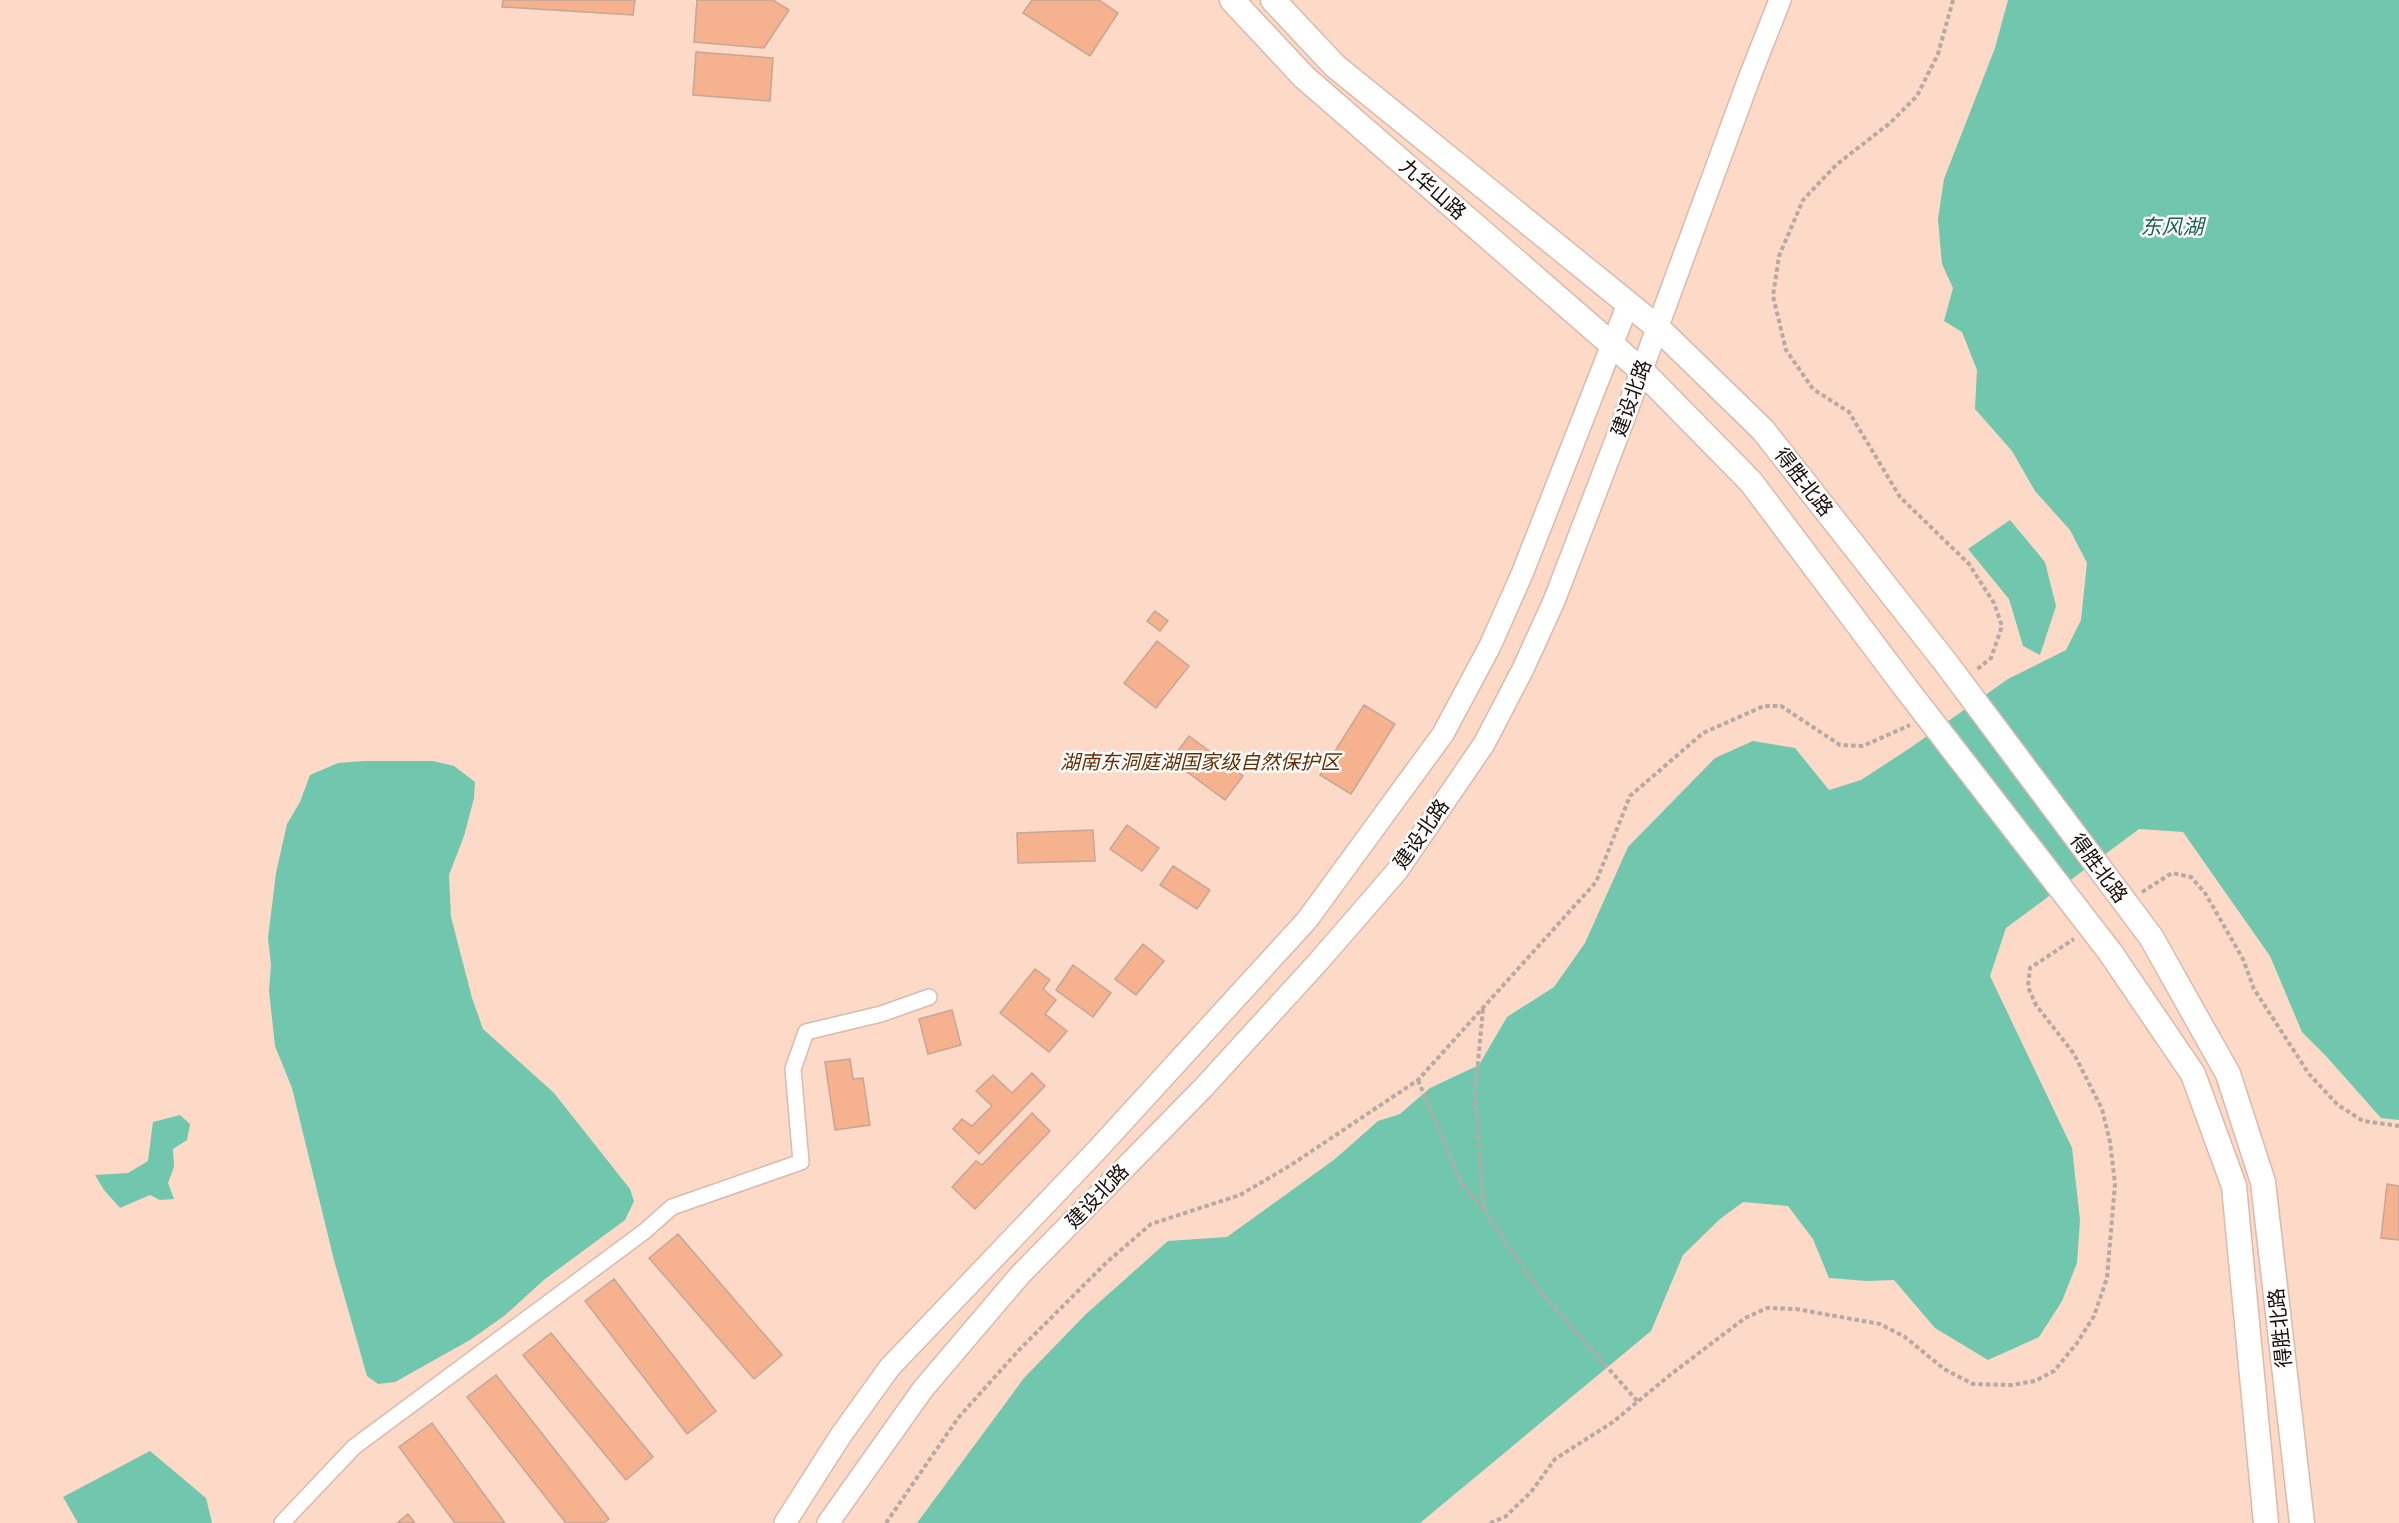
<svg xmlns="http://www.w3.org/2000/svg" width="2399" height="1523" font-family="'Libre Baskerville','Noto Sans SC',serif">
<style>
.green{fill:#fdd9c7}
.water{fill:#70c7ad}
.building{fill:#f6b28f;stroke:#c4a696;stroke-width:1.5}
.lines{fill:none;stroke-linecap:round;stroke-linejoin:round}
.street-casing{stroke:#d9baab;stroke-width:18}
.secondary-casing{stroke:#d9baab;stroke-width:24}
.primary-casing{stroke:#d9baab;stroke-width:27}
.path{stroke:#b7aaa4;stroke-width:4;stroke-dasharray:4.5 3;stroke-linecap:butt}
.street{stroke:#fff;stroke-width:15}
.secondary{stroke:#fff;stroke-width:21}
.primary{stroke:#fff;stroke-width:24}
.primary-bridge-casing{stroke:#d9baab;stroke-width:27;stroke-linecap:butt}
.primary-bridge{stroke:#fff;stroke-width:24}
.labels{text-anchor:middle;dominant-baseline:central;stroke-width:5;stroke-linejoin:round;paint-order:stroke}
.street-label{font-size:20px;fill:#180d08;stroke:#fff}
.park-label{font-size:20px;font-style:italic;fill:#692d03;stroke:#fff}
.water-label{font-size:21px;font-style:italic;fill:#1c6150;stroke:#fff}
</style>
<rect width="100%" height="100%" fill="#fef0ea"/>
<!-- green -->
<path class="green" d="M 0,0 L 2399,0 L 2399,1523 L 0,1523 Z"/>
<!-- water -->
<path class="water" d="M 2008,0 L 2399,0 L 2399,1120 L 2381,1118 L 2326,1056 L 2302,1032 L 2270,956 L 2183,832 L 2139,829 L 2006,928 L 1990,976 L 2072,1148 L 2080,1220 L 2077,1263 L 2062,1301 L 2039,1337 L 1988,1360 L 1935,1328 L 1894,1280 L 1867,1281 L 1829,1278 L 1813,1239 L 1788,1206 L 1743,1202 L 1720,1219 L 1683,1255 L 1651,1331 L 1420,1523 L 917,1523 L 1024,1378 L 1085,1315 L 1168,1241 L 1227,1237 L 1335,1159 L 1378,1121 L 1400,1114 L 1430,1088 L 1479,1065 L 1507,1017 L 1554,987 L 1585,943 L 1628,847 L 1715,758 L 1753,741 L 1795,748 L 1829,790 L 1861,780 L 1910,748 L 2008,679 L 2066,650 L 2081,620 L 2087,563 L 2070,530 L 2035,491 L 2012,451 L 1975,409 L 1977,370 L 1962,332 L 1944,321 L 1953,288 L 1942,264 L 1938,219 L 1944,179 L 1995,48 Z
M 2010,520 L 2045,562 L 2056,606 L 2040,655 L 2023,646 L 2009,599 L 1968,549 Z
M 364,761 L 433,761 L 454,766 L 475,782 L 474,798 L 464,836 L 449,875 L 451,917 L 472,998 L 483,1029 L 554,1093 L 630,1189 L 634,1201 L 625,1220 L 545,1279 L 504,1316 L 470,1340 L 395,1382 L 378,1384 L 367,1376 L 334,1260 L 292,1088 L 275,1046 L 269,991 L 271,965 L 268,938 L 276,873 L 287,824 L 300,802 L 310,775 L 338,763 Z
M 180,1115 L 190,1124 L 187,1140 L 173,1149 L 174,1167 L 168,1183 L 174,1199 L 160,1200 L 150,1195 L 120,1208 L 104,1190 L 95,1175 L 128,1173 L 148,1161 L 153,1122 Z
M 150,1451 L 206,1498 L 212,1523 L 78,1523 L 63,1497 Z"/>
<!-- building -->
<path class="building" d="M 503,0 L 635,0 L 633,15 L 502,7 Z
M 697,0 L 773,0 L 789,10 L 764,48 L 694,42 Z
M 1032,0 L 1099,0 L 1118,13 L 1090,56 L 1023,13 Z
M 696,52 L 773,58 L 770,101 L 693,95 Z
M 1155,611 L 1168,621 L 1160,631 L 1147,621 Z
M 1157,641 L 1189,666 L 1156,708 L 1124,683 Z
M 1364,705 L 1395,724 L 1351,794 L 1320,775 Z
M 1189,736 L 1243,776 L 1225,800 L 1171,760 Z
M 1127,825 L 1159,848 L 1142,871 L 1110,849 Z
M 1093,830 L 1095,861 L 1018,863 L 1017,833 Z
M 1173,866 L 1210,890 L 1197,909 L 1160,885 Z
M 1143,944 L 1164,961 L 1136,995 L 1115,979 Z
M 1073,965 L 1111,993 L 1093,1017 L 1056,990 Z
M 1035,969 L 1050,980 L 1043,989 L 1056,1000 L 1045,1014 L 1067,1031 L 1049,1052 L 1000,1013 Z
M 952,1010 L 961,1045 L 928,1054 L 919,1019 Z
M 850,1059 L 853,1079 L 863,1078 L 870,1125 L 835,1130 L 825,1062 Z
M 1032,1073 L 1045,1086 L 979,1154 L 953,1129 L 962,1119 L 972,1126 L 992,1106 L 976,1091 L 993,1075 L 1012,1093 Z
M 1032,1113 L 1050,1131 L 975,1209 L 952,1187 L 976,1161 L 982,1165 Z
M 2387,1184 L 2399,1186 L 2399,1240 L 2381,1238 Z
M 678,1234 L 782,1355 L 754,1379 L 649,1258 Z
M 614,1279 L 716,1411 L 687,1434 L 585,1301 Z
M 551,1333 L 653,1457 L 626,1480 L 523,1355 Z
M 496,1375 L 609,1519 L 604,1523 L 566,1523 L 467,1397 Z
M 432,1423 L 505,1523 L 455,1523 L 399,1447 Z
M 408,1514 L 415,1523 L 397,1523 Z"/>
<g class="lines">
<!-- street casing -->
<g class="street-casing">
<path id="street" d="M 282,1523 L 354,1447 L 645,1231 L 672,1207 L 801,1162 L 793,1069 L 806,1032 L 881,1014 L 929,997"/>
</g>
<!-- secondary casing -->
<g class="secondary-casing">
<path id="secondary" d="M 785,1523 L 841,1435 L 890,1367 L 1097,1150 L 1307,920 L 1443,734 L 1490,646 L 1522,574 L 1628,304
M 828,1523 L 923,1389 L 1020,1275 L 1204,1087 L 1319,961 L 1397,871 L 1484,744 L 1523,669 L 1554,601 L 1619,432 L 1750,76 L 1780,0"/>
</g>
<!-- primary casing -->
<g class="primary-casing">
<path id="primary" d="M 1232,0 L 1304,77 L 1641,370 L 1751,482 L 1905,687
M 1273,0 L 1335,66 L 1657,327 L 1763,430 L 1946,663
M 2151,937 L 2228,1074 L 2263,1182 L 2302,1523
M 2110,952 L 2193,1074 L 2234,1186 L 2266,1523"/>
</g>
<!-- path -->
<path class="path" d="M 1953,0 L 1938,54 L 1917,96 L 1890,123 L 1836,165 L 1803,200 L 1779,256 L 1773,296 L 1786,350 L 1813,389 L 1849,412 L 1900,497 L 1969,564 L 1994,603 L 2002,626 L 1991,658 L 1976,670
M 2142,892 L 2172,873 L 2191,877 L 2205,893 L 2243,959 L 2254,989 L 2309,1074 L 2338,1105 L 2363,1121 L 2399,1126
M 1483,1009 L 1475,1094 L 1484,1210 L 1538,1289 L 1639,1403
M 1418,1080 L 1461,1183 L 1483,1209
M 886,1523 L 958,1418 L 1019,1350 L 1107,1262 L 1151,1224 L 1240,1195 L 1291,1165 L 1418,1080 L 1596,882 L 1630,796 L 1703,733 L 1764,706 L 1781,706 L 1840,745 L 1863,746 L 1910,725
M 1490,1523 L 1505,1517 L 1531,1492 L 1555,1459 L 1613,1422 L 1670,1375 L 1745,1318 L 1767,1308 L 1796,1309 L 1880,1324 L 1905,1337 L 1944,1369 L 1973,1384 L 2012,1385 L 2035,1381 L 2054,1371 L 2077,1343 L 2094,1316 L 2107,1278 L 2115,1184 L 2110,1142 L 2102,1109 L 2074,1054 L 2036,1005 L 2028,987 L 2030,968 L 2074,939"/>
<!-- street -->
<use href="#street" class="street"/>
<!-- secondary -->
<use href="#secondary" class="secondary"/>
<!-- primary -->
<use href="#primary" class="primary"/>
<!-- primary-bridge casing -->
<g class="primary-bridge-casing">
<path id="primary-bridge" d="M 1946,663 L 2151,937
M 1905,687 L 2110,952"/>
</g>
<!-- primary-bridge -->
<use href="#primary-bridge" class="primary-bridge"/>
</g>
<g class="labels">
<!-- street labels -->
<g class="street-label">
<text transform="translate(1433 189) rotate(41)">九华山路</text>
<text transform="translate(1631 398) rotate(-70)">建设北路</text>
<text transform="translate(1804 482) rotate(52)">得胜北路</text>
<text transform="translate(1421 834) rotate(-55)">建设北路</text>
<text transform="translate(2099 868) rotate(53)">得胜北路</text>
<text transform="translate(1097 1196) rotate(-46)">建设北路</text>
<text transform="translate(2280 1328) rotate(-96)">得胜北路</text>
</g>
<!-- park labels -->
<g class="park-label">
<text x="1200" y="762">湖南东洞庭湖国家级自然保护区</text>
</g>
<!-- water labels -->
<g class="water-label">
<text x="2172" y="227">东风湖</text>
</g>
</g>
</svg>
